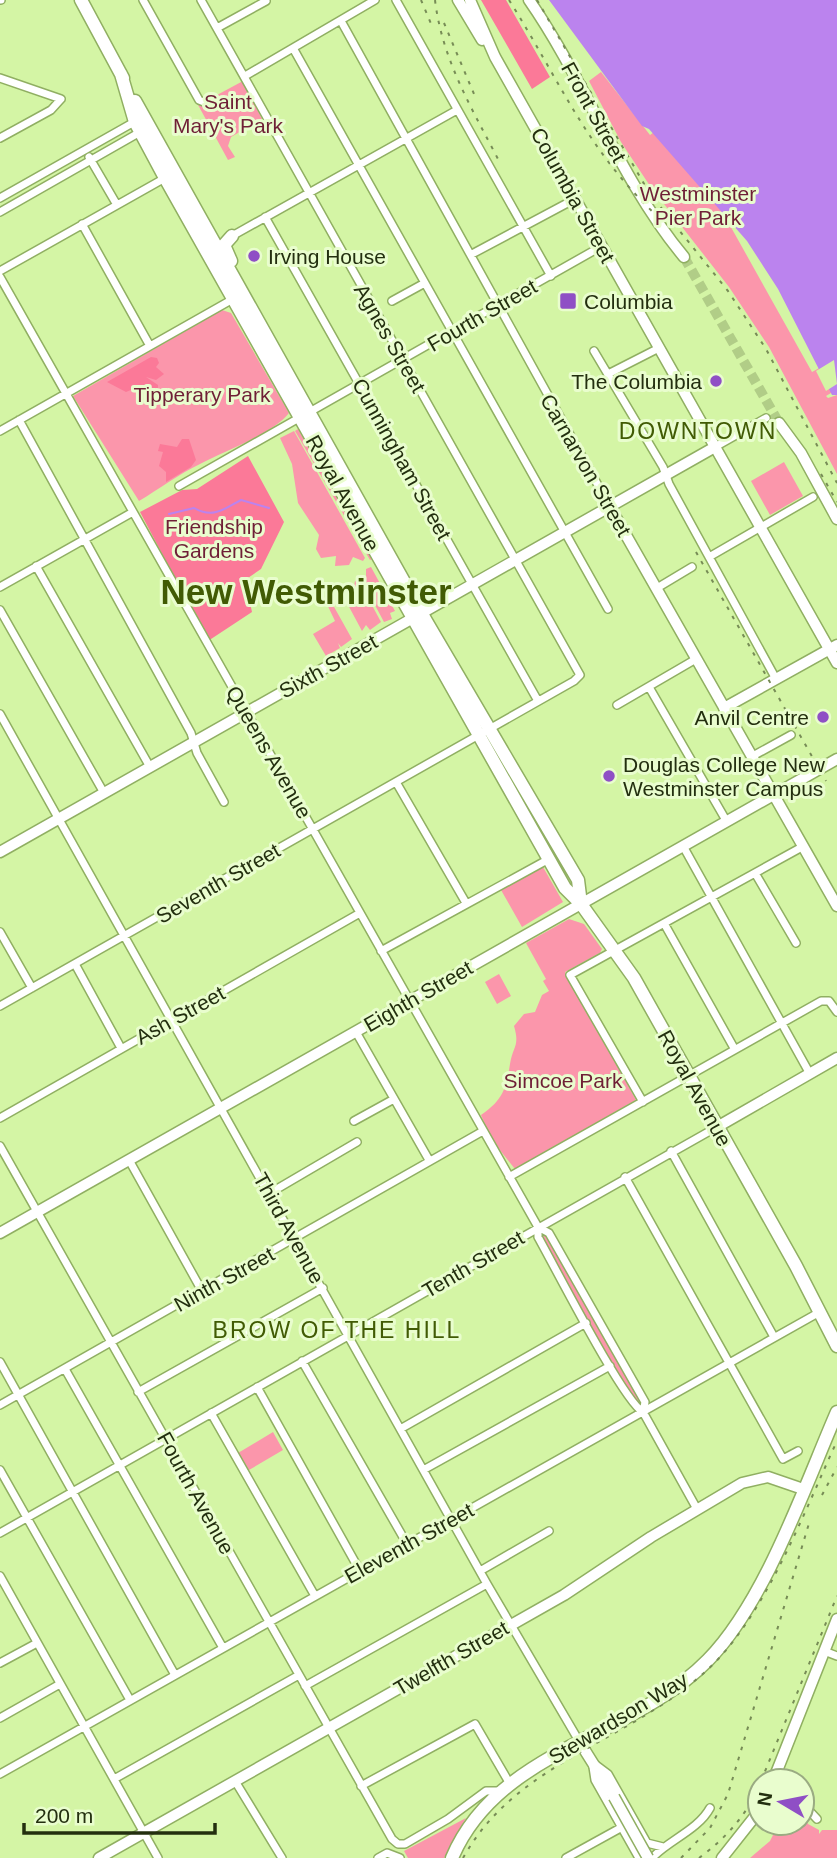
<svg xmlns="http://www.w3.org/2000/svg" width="837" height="1858" font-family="Arial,sans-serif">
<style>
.green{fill:#fb96ab}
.forest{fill:#fb7998}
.water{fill:#bb83ee}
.pier{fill:#d4f5a5}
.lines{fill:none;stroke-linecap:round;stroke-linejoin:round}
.stream{stroke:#bb83ee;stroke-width:2}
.secondary-tunnel{stroke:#b1cd87;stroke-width:10;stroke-dasharray:10 5;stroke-linecap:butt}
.street-casing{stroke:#90af62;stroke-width:10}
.secondary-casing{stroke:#90af62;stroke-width:13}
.primary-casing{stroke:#90af62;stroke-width:15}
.street{stroke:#fff;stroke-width:7}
.secondary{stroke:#fff;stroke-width:10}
.primary{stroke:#fff;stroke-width:12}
.rail{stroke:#778c56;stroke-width:2;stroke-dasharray:3.5 7;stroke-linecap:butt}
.secondary-bridge-casing{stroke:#90af62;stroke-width:13;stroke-linecap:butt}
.secondary-bridge{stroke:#fff;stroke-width:10}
.poi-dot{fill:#8f4fc5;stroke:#e9fdce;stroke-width:2.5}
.labels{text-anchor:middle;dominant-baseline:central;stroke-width:6;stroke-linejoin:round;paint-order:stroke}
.park-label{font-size:21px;fill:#6f1f36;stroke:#e9fdce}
.street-label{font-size:21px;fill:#232f0f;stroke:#e9fdce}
.poi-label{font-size:21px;fill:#232f0f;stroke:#e9fdce;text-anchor:start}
.neighbourhood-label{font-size:23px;letter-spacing:2px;fill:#415b04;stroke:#e9fdce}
.town-label{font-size:35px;font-weight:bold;fill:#415b04;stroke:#e9fdce}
</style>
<rect width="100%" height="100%" fill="#d4f5a5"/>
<!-- green -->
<path class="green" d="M 601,72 L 650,135 L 671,120 L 812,372 L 834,360 L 831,393 L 826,396 L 828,398 L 837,395 L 837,474 L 769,347 L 729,287 L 650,186 L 621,142 L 589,81 Z
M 243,81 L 262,119 L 231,137 L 228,146 L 235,157 L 228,160 L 197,103 L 203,105 L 204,102 Z
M 222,310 L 231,313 L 289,413 C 274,433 223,452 200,464 C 179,474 159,489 139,501 L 73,396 Z
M 298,429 L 372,559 L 370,560 L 295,431 Z
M 294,431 L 365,558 L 363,561 L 353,557 L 349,565 L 335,566 L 336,556 L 321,558 L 316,549 L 319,535 L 298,503 L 292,464 L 280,438 Z
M 784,462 L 803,496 L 770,515 L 751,481 Z
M 371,567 L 395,611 L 390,613 L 392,619 L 384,622 L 361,579 L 366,579 L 366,569 Z
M 355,581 L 359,581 L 381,622 L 370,630 L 366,625 L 362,631 L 347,603 L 352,598 Z
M 328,596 L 352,639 L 341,647 L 338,643 L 340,648 L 326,656 L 313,634 L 335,621 L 324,598 Z
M 543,867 L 563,902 L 522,927 L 501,890 Z
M 569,919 L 584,924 L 602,949 L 600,953 L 565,972 L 636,1100 L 515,1169 L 491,1139 L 481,1115 C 503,1100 506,1089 510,1064 C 513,1046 520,1046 514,1026 L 524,1014 L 535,1012 L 542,995 L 549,991 L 543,981 L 546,979 L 526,943 Z
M 499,974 L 511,996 L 497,1004 L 485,982 Z
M 546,1234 L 641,1402 L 636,1405 L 541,1237 Z
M 273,1432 L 283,1450 L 249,1470 L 238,1453 Z
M 802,1809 L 808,1824 L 819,1830 L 819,1834 L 822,1830 L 837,1830 L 837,1858 L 750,1858 L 770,1841 L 779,1823 L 802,1823 Z
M 466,1818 L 444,1858 L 408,1858 L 404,1851 Z"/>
<!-- forest -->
<path class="forest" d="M 481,0 L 506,0 L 550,77 L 532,89 Z
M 151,357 L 157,358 L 159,363 L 156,367 L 164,374 L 156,380 L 146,377 L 158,385 L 158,390 L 148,394 L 133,389 L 126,392 L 107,382 Z
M 182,439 L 189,439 L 196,460 L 191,467 L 166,482 L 166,472 L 159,466 L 163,452 L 158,451 L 160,444 L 177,447 Z
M 248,456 L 284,522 L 261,569 L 245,580 L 252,612 L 208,641 L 140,512 L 182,490 L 197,489 Z"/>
<!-- water -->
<path class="water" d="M 549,0 L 837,0 L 837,395 L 832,395 L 829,389 L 778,289 L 747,241 L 649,129 L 642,126 Z"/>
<!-- pier -->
<path class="pier" d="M 834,360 L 837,384 L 826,391 L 816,371 Z"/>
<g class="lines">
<!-- stream -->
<path class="stream" d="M 169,514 L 194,508 C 213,519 224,509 241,500 L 269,508"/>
<!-- secondary-tunnel -->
<path class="secondary-tunnel" d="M 684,257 L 779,423"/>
<!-- street casing -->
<g class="street-casing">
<path id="street" d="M 0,0 L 1,0
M 143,0 L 199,100 L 204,102
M 396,0 L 551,276
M 341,21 L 610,507
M 217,28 L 266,1
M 293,48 L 608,609
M 245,76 L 375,0
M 0,78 L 61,99 L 51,110 L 0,138
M 89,157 L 117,205
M 0,198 L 136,121
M 0,212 L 142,131
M 265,217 L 538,701
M 82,224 L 150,346
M 232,236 L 457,110
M 472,254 L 575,199
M 0,271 L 165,178
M 0,277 L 538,1227 L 538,1237 C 555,1267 623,1401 643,1412 L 697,1509
M 392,301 L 423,284
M 594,351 L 663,467 L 669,484 L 776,679
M 608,374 L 659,348
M 19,420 L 191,733 L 197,753 L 224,802
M 0,431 L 233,299
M 715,447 L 766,418
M 179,486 L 602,246
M 709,557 L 813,497
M 36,566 L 150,767
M 0,587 L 133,512
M 657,588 L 692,567
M 0,610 L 104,793
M 649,687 L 727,822
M 617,705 L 696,659
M 0,714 L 487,1584 L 579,1741
M 751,757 L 791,735
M 396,782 L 466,903
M 683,846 L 810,1074
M 755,873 L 796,943
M 665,925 L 734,1048
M 0,932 L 32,988
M 381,951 L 549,859
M 75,964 L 121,1048
M 0,1006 L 574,681 L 580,675 L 201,0
M 356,1032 L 429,1160
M 643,1102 L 570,975 L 802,847
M 0,1118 L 360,913
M 354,1121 L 394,1099
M 0,1146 L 392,1839 L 398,1844 L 405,1844 L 448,1819 L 486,1791 L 501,1791
M 671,1151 L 774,1337
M 129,1160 L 202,1291
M 509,1177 L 821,1001 L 829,1001 L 837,1012
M 625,1177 L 783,1459 L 798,1451
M 270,1193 L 357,1142
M 538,1227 L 549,1233 L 645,1402 L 643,1412
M 302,1361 L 407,1544
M 0,1362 L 175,1675
M 65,1369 L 223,1648
M 257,1387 L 360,1571
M 138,1392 L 323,1288
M 0,1405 L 483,1131
M 211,1413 L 315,1596
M 402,1428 L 586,1323
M 425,1469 L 610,1366
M 0,1470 L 130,1700
M 0,1533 L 717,1127
M 480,1571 L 549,1531
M 0,1576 L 158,1858
M 824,1651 L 837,1656
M 0,1663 L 37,1643
M 305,1686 L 487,1584
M 0,1718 L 60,1684
M 596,1765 L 608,1774 L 647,1843 L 663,1847
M 593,1767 L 595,1780 L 639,1858
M 0,1774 L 818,1313
M 114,1779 L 299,1675
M 235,1781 L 282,1858
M 361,1786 L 475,1724 L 510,1784
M 802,1803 L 817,1819
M 378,1858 L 387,1853 L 400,1858
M 566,1858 L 624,1826
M 652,1858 C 669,1840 698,1830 710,1808"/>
</g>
<!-- secondary casing -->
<g class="secondary-casing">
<path id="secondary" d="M 458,0 L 482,40
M 470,0 L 495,57 L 837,663
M 529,0 C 586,82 620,180 684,257
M 779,423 L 801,453 L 837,519
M 610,507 L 837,906
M 724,708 L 837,645
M 0,852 L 715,447
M 717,1127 L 837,1058
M 0,1233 L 837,759
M 579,1741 L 614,1797
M 773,1781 L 837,1619
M 99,1858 L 564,1595 L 651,1537 L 742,1483 L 768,1477 L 803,1489
M 722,1858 L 760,1810"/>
</g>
<!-- primary casing -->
<g class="primary-casing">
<path id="primary" d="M 81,0 L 123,78
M 121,74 L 135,122 L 165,178 L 565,888 L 581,904 L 634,978 L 796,1266 L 837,1346
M 135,101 L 426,621 L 578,880 L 581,904
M 231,261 L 224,245 L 232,236
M 452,1858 C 498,1749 632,1738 708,1660 C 765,1602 804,1488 837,1412"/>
</g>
<!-- street -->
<use href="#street" class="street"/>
<!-- secondary -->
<use href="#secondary" class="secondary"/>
<!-- primary -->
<use href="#primary" class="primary"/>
<!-- rail -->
<path class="rail" d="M 421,0 L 432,26
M 435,0 C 442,59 471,107 498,159
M 509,0 C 559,79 586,149 656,215
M 537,0 L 650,194 L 728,291 L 766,349 L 837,483
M 444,23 L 474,94
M 821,474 L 837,502
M 696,552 L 826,781
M 822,1495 L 837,1467
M 761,1781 L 837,1596
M 463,1858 C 517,1761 629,1742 706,1671 C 764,1619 804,1512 837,1441
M 681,1858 L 710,1828 L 728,1794 L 810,1520
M 699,1858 C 726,1838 747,1815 760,1784"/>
<!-- secondary-bridge casing -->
<g class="secondary-bridge-casing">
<path id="secondary-bridge" d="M 614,1797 L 648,1858"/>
</g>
<!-- secondary-bridge -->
<use href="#secondary-bridge" class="secondary-bridge"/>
</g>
<!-- markers -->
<g class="poi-dot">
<circle cx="254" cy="256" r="7"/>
<rect x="559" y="292" width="18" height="18" rx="3.5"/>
<circle cx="716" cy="381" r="7"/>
<circle cx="823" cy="717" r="7"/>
<circle cx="609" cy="776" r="7"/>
</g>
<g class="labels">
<!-- park labels -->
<g class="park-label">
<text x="228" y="101">Saint<tspan x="228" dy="24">Mary's Park</tspan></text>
<text x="698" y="193">Westminster<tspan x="698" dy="24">Pier Park</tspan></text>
<text x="202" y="394">Tipperary Park</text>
<text x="214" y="526">Friendship<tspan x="214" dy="24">Gardens</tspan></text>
<text x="563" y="1080">Simcoe Park</text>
</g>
<!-- street labels -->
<g class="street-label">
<text transform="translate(594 112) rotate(61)">Front Street</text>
<text transform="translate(573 195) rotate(61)">Columbia Street</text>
<text transform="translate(482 315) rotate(-30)">Fourth Street</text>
<text transform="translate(390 338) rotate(60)">Agnes Street</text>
<text transform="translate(402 459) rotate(61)">Cunningham Street</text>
<text transform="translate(586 465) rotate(60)">Carnarvon Street</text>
<text transform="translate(343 493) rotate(61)">Royal Avenue</text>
<text transform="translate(328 666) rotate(-29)">Sixth Street</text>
<text transform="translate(269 752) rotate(60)">Queens Avenue</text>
<text transform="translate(218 883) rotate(-30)">Seventh Street</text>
<text transform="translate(418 996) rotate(-30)">Eighth Street</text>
<text transform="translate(180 1015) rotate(-29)">Ash Street</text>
<text transform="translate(695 1088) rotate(61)">Royal Avenue</text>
<text transform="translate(289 1228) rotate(61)">Third Avenue</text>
<text transform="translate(473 1264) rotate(-30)">Tenth Street</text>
<text transform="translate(224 1279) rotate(-29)">Ninth Street</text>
<text transform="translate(196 1493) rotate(61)">Fourth Avenue</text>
<text transform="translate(409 1543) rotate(-29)">Eleventh Street</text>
<text transform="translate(451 1658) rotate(-30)">Twelfth Street</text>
<text transform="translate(618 1718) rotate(-31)">Stewardson Way</text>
</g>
<!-- poi labels -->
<g class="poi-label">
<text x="268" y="256">Irving House</text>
<text x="584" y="301">Columbia</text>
<text x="702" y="381" text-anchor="end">The Columbia</text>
<text x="809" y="717" text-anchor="end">Anvil Centre</text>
<text x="623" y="764">Douglas College New<tspan x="623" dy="24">Westminster Campus</tspan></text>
</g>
<!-- neighbourhood labels -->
<g class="neighbourhood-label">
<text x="698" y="431">DOWNTOWN</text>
<text x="337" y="1330">BROW OF THE HILL</text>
</g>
<!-- town labels -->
<g class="town-label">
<text x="306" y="591">New Westminster</text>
</g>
</g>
<!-- north arrow -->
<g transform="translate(781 1802) rotate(280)"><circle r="33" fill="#e9fdce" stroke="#9aab82" stroke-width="2"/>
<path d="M0-5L12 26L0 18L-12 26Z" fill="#8f4fc5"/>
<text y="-10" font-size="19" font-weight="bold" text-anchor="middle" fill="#232f0f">N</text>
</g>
<!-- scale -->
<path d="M24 1823v10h191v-10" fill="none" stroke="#232f0f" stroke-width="3.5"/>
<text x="35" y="1823" font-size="21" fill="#232f0f" stroke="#e9fdce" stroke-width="5" paint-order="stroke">200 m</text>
</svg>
